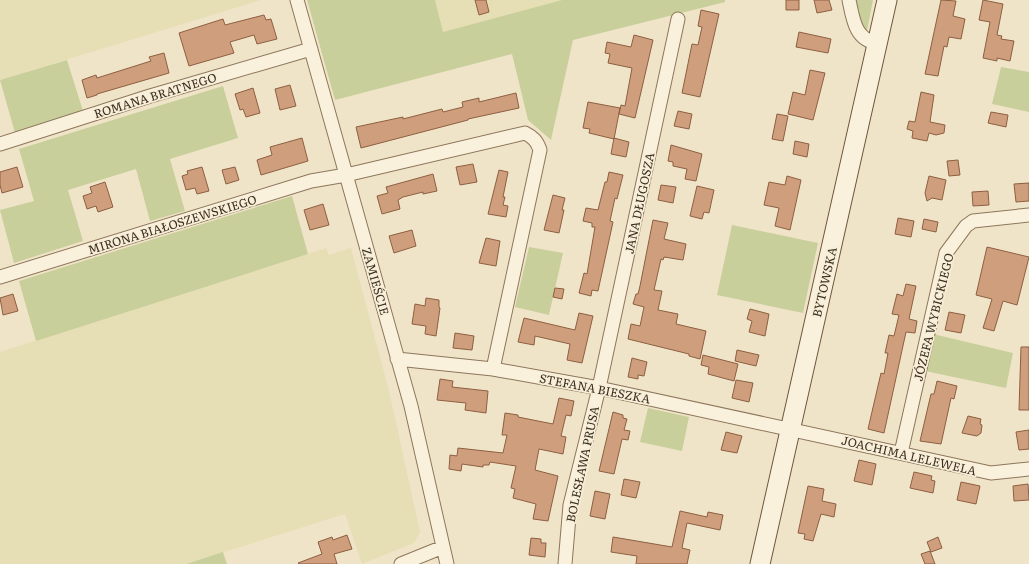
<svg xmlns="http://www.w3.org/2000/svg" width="1029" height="564" font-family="Literata,serif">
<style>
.farmland{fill:#e6deb5}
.green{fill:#c9cf9b}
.building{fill:#cf9f7d;stroke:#8d5f41}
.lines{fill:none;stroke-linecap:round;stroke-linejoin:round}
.street-casing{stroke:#8d765c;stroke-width:15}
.secondary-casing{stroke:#6f573f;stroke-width:21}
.street{stroke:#faf1dc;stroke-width:13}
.secondary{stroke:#faf1dc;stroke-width:19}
.labels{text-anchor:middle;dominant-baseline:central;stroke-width:3.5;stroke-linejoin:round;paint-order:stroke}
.street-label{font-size:12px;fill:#3d2e20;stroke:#f7eed8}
</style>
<rect width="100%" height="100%" fill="#f0e4c8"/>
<!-- farmland -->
<path class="farmland" d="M 0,0 L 261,0 L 0,80 Z
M 435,0 L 562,0 L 443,32 Z
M 326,248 L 329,255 L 351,248 L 389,391 L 420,532 L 414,543 L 362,564 L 345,514 L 186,564 L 0,564 L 0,352 Z"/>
<!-- green -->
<path class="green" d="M 307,0 L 435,0 L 443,32 L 562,0 L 725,0 L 725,2 L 573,40 L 551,140 L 528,120 L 512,54 L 335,100 Z
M 855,0 L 873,0 L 867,31 L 862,28 Z
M 67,60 L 83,111 L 15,133 L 0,80 Z
M 1001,67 L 1029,72 L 1029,112 L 992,104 Z
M 223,86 L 238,138 L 170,159 L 185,211 L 150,221 L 136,169 L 68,190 L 83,241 L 14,263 L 0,210 L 34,201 L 19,149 Z
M 292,196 L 308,254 L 36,341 L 19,281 Z
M 732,225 L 818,243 L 803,313 L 717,295 Z
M 529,247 L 563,253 L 549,315 L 515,307 Z
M 933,334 L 1013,353 L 1006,388 L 925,371 Z
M 648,408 L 689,417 L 682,451 L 640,442 Z
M 223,552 L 227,564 L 186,564 Z"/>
<!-- building -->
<path class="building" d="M 475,0 L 486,0 L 489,12 L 479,15 Z
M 786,0 L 799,0 L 799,10 L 786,10 Z
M 814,0 L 829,0 L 832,10 L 817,13 Z
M 941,0 L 956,1 L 953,16 L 965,19 L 961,39 L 949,37 L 947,47 L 944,46 L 938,76 L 925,74 Z
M 983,0 L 1003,4 L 997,35 L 1002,36 L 1001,39 L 1014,41 L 1010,61 L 997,58 L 997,61 L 983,58 L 990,22 L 979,20 Z
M 701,10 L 719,14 L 700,97 L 682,93 L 692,44 L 698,45 L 702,27 L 698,26 Z
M 264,15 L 266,20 L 271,19 L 277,39 L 257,44 L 254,35 L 230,42 L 234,53 L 189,66 L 179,33 L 223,19 L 225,25 Z
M 799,32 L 831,39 L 828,53 L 796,47 Z
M 634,35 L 653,40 L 635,118 L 619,114 L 621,105 L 625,106 L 632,68 L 608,63 L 610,54 L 605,53 L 607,42 L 631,47 Z
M 164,53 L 169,73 L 97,94 L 97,95 L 87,98 L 82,80 L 96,75 L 97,78 L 151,61 L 149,57 Z
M 810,70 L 825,73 L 813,120 L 788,114 L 793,92 L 805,95 Z
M 290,85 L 296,106 L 280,110 L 275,89 Z
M 253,88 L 260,113 L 246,117 L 243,109 L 240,110 L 235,94 Z
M 921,92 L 934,95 L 930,122 L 945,125 L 944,133 L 936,135 L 929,133 L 927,141 L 912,138 L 913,131 L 907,129 L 909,121 L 915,122 Z
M 516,93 L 519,108 L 468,119 L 468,120 L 361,148 L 356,127 L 403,117 L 403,119 L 442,109 L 443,112 L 463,107 L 462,102 L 479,98 L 479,102 Z
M 588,102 L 620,108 L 614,139 L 589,133 L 590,129 L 583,128 Z
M 678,111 L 692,114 L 689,129 L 674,126 Z
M 991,112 L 1008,115 L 1006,127 L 988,123 Z
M 777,114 L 788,116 L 783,141 L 772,139 Z
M 302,138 L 308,161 L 261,175 L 257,160 L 272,155 L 270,147 Z
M 614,138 L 629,142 L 626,157 L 611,154 Z
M 795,141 L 809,144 L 807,157 L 793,154 Z
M 671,145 L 702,154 L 696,181 L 685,179 L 687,169 L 673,166 L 673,162 L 668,161 Z
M 958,160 L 960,175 L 949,176 L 947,161 Z
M 473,164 L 477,182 L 460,185 L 456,167 Z
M 17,167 L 23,187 L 2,193 L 0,185 L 0,172 Z
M 202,167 L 209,191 L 197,194 L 195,188 L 186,190 L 182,176 L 188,174 L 187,171 Z
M 235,167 L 239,180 L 226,184 L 222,170 Z
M 499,170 L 508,172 L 503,197 L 505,197 L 503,205 L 508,206 L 506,217 L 488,214 Z
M 609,172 L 623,175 L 617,199 L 615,198 L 610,221 L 613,222 L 598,291 L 592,290 L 591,296 L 579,293 L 584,273 L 587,274 L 595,227 L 592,227 L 592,223 L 583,221 L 586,208 L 598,210 L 605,182 L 607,182 Z
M 433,174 L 437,191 L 423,194 L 423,192 L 403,197 L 398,200 L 400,209 L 382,214 L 377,196 L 388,193 L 386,187 Z
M 787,176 L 801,180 L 790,230 L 775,226 L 779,208 L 764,205 L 769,182 L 785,185 Z
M 929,176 L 946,180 L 942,200 L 932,198 L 927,201 L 925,193 Z
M 105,182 L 113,207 L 98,212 L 96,206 L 87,209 L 83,196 L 92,193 L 90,187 Z
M 1029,183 L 1029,201 L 1016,202 L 1014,184 Z
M 661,185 L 676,187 L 673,203 L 658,200 Z
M 697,186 L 714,190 L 709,213 L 704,212 L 702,219 L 690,216 Z
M 988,191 L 989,205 L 973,206 L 972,192 Z
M 553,195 L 565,198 L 562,210 L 564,210 L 559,233 L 544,230 Z
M 323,204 L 329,225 L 310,230 L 304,210 Z
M 898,218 L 914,221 L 911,237 L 895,234 Z
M 924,219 L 938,222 L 936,232 L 922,229 Z
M 653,220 L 668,223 L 664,239 L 686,244 L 683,260 L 664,257 L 663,260 L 661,259 L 654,290 L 662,291 L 658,310 L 678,314 L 676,324 L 706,331 L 700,359 L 689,356 L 689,354 L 628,339 L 631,324 L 640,326 L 644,307 L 633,304 L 636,294 L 638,294 L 640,286 Z
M 412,230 L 416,246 L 394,253 L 389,236 Z
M 486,238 L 500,241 L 496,266 L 479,263 Z
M 987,247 L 1029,257 L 1017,305 L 1003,301 L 994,331 L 983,328 L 992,299 L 976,295 Z
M 906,284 L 916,286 L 909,319 L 917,321 L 915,333 L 906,332 L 884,433 L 868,429 L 881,373 L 884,374 L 888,353 L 885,353 L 889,335 L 894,336 L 899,315 L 892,314 L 897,294 L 903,296 Z
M 555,288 L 564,289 L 562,299 L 553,297 Z
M 13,294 L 18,311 L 3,315 L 0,298 Z
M 426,298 L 439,300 L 439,307 L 440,308 L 436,336 L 425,334 L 426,326 L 412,324 L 415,304 L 425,306 Z
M 750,309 L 769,314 L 765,336 L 749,332 L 752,321 L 747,319 Z
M 949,312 L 965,315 L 961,333 L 945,330 Z
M 579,313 L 593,316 L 582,363 L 567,360 L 570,344 L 535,336 L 534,345 L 518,342 L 524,318 L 575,330 Z
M 455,333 L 474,336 L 472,350 L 453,348 Z
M 1021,347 L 1029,347 L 1029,410 L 1019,410 Z
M 737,350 L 759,355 L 756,366 L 735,361 Z
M 703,355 L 738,364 L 734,381 L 708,374 L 709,367 L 701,365 Z
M 632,358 L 647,362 L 644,376 L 638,375 L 638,379 L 628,377 Z
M 440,379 L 453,381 L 452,387 L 488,391 L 486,413 L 465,410 L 466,403 L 437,400 Z
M 736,380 L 753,383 L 749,402 L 732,398 Z
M 937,381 L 957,386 L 954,399 L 951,398 L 941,444 L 920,441 L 931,394 L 934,394 Z
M 559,398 L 574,401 L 571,416 L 566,415 L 561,436 L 566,437 L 563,454 L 539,449 L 535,470 L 558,476 L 548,521 L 533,519 L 536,504 L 513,498 L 515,489 L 511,488 L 516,466 L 490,462 L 489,465 L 483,465 L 483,467 L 462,464 L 461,471 L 449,469 L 450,455 L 457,456 L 458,448 L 503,453 L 507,435 L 502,435 L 505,413 L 518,415 L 518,417 L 553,424 Z
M 613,412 L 623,415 L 623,418 L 627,419 L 624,430 L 630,431 L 628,440 L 622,439 L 614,474 L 599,471 Z
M 968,416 L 981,419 L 980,424 L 982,425 L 981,433 L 977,436 L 962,433 Z
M 1029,430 L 1029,449 L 1019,450 L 1016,432 Z
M 726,432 L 742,436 L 737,453 L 721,450 Z
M 859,460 L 876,464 L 872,485 L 854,481 Z
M 914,472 L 932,476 L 931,480 L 935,481 L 933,493 L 910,488 Z
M 624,479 L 640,482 L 636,498 L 621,495 Z
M 961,482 L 980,486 L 976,504 L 957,500 Z
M 1028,484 L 1029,500 L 1014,501 L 1013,486 Z
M 808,486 L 824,489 L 822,501 L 836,504 L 834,517 L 821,514 L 813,541 L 804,539 L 805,534 L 798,533 Z
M 595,491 L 610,494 L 605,519 L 590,516 Z
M 680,511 L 707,517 L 708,512 L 723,515 L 720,530 L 687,523 L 682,548 L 690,550 L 687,564 L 636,564 L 637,556 L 611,552 L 613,537 L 672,547 Z
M 347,535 L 352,549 L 334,554 L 337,564 L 299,564 L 298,563 L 322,554 L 318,542 L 332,537 L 333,540 Z
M 938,537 L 942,548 L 931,552 L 927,542 Z
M 531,538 L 541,539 L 541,543 L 546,543 L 545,557 L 529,555 Z
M 930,551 L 935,564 L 925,564 L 921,554 Z"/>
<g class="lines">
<!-- street casing -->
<g class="street-casing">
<path id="street" d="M 297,0 L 411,406 L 447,564
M 849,0 C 853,19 855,40 877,43
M 0,144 L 150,96 L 311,49
M 0,277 L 311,181 L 346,175 L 525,133 C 533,137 537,141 540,150 L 493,369
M 397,359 L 493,369 L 599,388 L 991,473 L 1029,469
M 901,453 L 946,253 L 966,226 L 973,221 L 1029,215
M 401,564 L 443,547
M 565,564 L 570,505 L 599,388 L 678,19"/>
</g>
<!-- secondary casing -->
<g class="secondary-casing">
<path id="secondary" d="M 760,564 L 887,0"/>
</g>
<!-- street -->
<use href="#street" class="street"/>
<!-- secondary -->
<use href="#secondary" class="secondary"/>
</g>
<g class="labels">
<!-- street labels -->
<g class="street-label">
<text transform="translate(155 95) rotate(-17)">ROMANA BRATNEGO</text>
<text transform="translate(639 203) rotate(-78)">JANA DŁUGOSZA</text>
<text transform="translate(172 224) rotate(-17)">MIRONA BIAŁOSZEWSKIEGO</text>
<text transform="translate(376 281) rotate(74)">ZAMIEŚCIE</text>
<text transform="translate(824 282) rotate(-77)">BYTOWSKA</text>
<text transform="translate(933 317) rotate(-76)">JÓZEFA WYBICKIEGO</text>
<text transform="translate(595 388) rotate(11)">STEFANA BIESZKA</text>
<text transform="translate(909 455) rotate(13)">JOACHIMA LELEWELA</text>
<text transform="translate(582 464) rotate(-78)">BOLESŁAWA PRUSA</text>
</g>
</g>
</svg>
